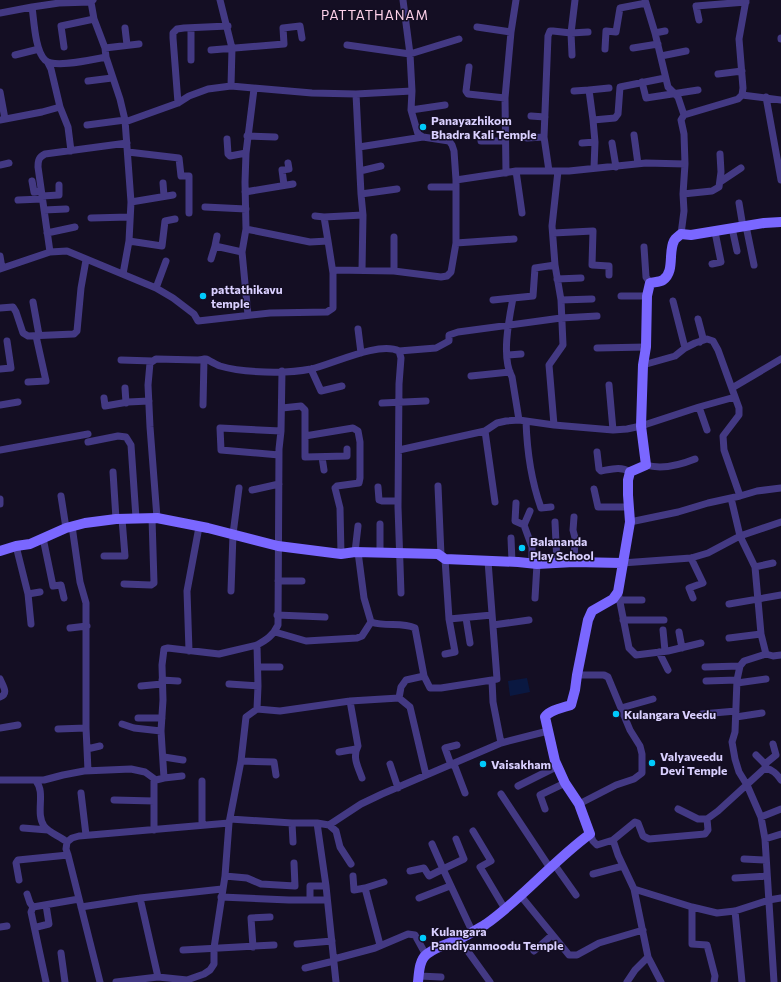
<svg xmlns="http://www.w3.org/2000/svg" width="781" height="982" font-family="Commissioner,sans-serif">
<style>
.water{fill:#0a1841}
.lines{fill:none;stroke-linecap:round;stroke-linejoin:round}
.street{stroke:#433983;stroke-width:7}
.secondary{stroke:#7a67ff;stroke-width:10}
.poi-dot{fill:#00cafb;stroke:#140e23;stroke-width:1.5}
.labels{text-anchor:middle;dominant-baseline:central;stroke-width:3;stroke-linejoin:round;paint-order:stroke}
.poi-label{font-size:12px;font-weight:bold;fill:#dad0ff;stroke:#140e23;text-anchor:start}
.neighbourhood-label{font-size:13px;letter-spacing:1px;fill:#ffd2eb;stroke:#140e23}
</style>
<rect width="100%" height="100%" fill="#140e23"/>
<!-- water -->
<path class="water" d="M 527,678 L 530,692 L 510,696 L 508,681 Z"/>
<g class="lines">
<!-- street -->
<path class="street" d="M 93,0 L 91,2 L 94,19 L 105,48 L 106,57 L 120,99 L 125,120 L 131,202 L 129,241 L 123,274
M 220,0 L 232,48 L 231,86
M 645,0 L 655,33 L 668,87 L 678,97 L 684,115 L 681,120 L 684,134 L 685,164 L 683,194 L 684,211 L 681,234
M 91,2 L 59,3 L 32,7 C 34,20 35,51 45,60 C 54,69 94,59 106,57
M 0,13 L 32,7
M 699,20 L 696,6 L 746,2
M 477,27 L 511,32
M 125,28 L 127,45
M 191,28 L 191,60
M 655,33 L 665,31
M 781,38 L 781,39
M 347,45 L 410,54 L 459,39
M 64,47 L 61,26 L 94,19
M 105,48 L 139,44
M 633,48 L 658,44
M 605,49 L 606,31 L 616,32 L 620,8 L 646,3
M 211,50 L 284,44 L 283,28 L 300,26 L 302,38
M 15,55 L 39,49
M 572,55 L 571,33 L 588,32
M 661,56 L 686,51
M 48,63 L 51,69 L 60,107 L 68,127 L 71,151
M 469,67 L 466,91 L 468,94 L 505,98
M 718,74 L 742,71
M 88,81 L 112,78
M 642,82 L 646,98 L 698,90
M 574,91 L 589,90
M 0,92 L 5,119
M 742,95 L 781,100
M 766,97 L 781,180
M 178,103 L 173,38 L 173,33 L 177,29 L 184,28 L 228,26
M 411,110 L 445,105
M 684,115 L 738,99 L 742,95 L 743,88 L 739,39 L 746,0
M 531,116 L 545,117
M 0,120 L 42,112 L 60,107
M 593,120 L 589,90 L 609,88
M 125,122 L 178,103 L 189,96 L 208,89 L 231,86 L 312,93 L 356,94
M 87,125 L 125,120
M 634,135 L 638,164
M 247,136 L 275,137
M 527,138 L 544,137
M 227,139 L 228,154 L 230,156 L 246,153
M 481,141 L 505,141
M 582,143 L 595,142
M 612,143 L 616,167
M 359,147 L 423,137
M 128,152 L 179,158 L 181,176 L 189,176 L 189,213
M 0,165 L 9,163
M 594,168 L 595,142 L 593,120 L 615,118 L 618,114 L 620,87 L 665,78
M 360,171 L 381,166
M 516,171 L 522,213
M 549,171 L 544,137 L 548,36 L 550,31 L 553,31 L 571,33 L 575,0
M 506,173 L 505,98 L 511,32 L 516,0
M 456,180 L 516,171 L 569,171 L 646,163 L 685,164
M 32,181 L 34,192 L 41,191
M 720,182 L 741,168
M 163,183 L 164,196
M 284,185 L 282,170 L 289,169 L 288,163
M 431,187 L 455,187
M 245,192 L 293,184
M 361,194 L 397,189
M 683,194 L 712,191 L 719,187 L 721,172 L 720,154
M 42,196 L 59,195 L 59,185
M 18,200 L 42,199
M 131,202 L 173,195
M 739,203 L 743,227
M 205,207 L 246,209
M 44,210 L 66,209
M 315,216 L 324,217 L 328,241
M 324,217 L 363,215
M 91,218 L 129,217
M 746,226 L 754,265
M 732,228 L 737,251
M 246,229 L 310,242 L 328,241 L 333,273
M 47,233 L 75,227
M 553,233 L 593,231 L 592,265 L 609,266 L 609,275
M 217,236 L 215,246 L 242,252
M 394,237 L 394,271
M 129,241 L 162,246 L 165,221 L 175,219
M 456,243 L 514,239
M 644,247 L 646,277 L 650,283
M 50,252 L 38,167 C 38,160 39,157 45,154 L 127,143
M 0,256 L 2,268
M 211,259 L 215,246
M 712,264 L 721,262 L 715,232
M 0,269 L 50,252 L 67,251 L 156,288 L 173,298 L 194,314 L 198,321 L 270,313 L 327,312 L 333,308 L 333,273 L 335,270 L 394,271 L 441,277 L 447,276 L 451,272 L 456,243 L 456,180 L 454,151 L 452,145 L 449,141 L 423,137 L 418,134 L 411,110 L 412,91
M 362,270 L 363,215 L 361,194 L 356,94 L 412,91 L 410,54 L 403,0
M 557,279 L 581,278
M 156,288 L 166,261
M 621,296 L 647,296
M 493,300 L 513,298
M 561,300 L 592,299
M 673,301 L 685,348
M 33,302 L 39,335
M 0,308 L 13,307 L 16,312 L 23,333 L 28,336 L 74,334 L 77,331 L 81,288 L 86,260
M 248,315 L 242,252 L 246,229 L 245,182 L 246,153 L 254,89
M 698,319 L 703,338 L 700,342
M 358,329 L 361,353
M 597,348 L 646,347
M 399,351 L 436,348 L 449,341 L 449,335 L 458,332 L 561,318 L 597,316
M 508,355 L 521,354
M 121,360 L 153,361
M 643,365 L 675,356 L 685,348 L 695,343 L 707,339 L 713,341 L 718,350 L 739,408 L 739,415 L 723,436 L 724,450 L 740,496
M 0,369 L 11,368 L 7,341
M 311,369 L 321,391 L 342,386
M 471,376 L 510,372
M 28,382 L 46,381 L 36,336
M 609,385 L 613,430
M 125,388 L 126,403
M 732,388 L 781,359
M 104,398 L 105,406 L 128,402 L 149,401
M 382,403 L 426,401
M 0,405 L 18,402
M 203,405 L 204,359
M 699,407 L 707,430
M 282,408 L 301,406 L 305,410 L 305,436 L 353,428 L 358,431 L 360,442 L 360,478 L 359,483 L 337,486 L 335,488 L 340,508 L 341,554
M 519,420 L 512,377 C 501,358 509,319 513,298 L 533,296 L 535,268 L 555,265
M 526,421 C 527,452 531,480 541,508 L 551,507
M 554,425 L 549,365 L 563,345 L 561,300 L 555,265 L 552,226 L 558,171
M 485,431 L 495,502
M 305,436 L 305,457 L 347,456 L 347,449
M 88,442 L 118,436 L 126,437 L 131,445 L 136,518
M 0,450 L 88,434
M 399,450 L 485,431 L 497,423 L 506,421 L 519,420 L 554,425 L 613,430 L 627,429 L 641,426 L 699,407 L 735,397
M 597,452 L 599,469 L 601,471 C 612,469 621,466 630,472
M 279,455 L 221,450 L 220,428 L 281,431
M 322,457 L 324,470
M 646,465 C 663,470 680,465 695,459
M 113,472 L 116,519
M 438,486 L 441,555
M 378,487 L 379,500 L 382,501 L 398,501
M 594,489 L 598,507 L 629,507
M 252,490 L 279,484
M 61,496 L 66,528
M 731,498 L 740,536 L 755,567 L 761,634 L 766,654 L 744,661 L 740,666 L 737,680 L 735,732 L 732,742 L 735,759 L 739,772 L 747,785 L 761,817 L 765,839 L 774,982
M 0,499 L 0,504
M 516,503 L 515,521 L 524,525 L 532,547 L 532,564
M 574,517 L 573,530 L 575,538 L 574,562
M 157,518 L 150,427 L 148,385 L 150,363 L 156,359 L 198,360 L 206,359 C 210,361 215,364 220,366 C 244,373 286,374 311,369 C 333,364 379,341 399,351 L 401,358 L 399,384 L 398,507 L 401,593
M 555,522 L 557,563
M 630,522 L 678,512 L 708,503 L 740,496 L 757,491 L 781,488
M 524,525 L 530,511
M 72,526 L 80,582 L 86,603 L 86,728
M 43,538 L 53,586 L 61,585 L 64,598
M 511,538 L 512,562
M 16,546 L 28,594 L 31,624
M 355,552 L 358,526
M 358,552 L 364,598 L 371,622 C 386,627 402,622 415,628 L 424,676 L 430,688 L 441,688 L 492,680
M 380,552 L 380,524
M 104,556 L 125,556 L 122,519
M 691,558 L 703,583 L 689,588 L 693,598
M 445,559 L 449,619 L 492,615
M 488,561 L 497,679 L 492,680 L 493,702 L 501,743
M 622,563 L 691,558 L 708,553 L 740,536 L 781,522
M 755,567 L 773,563
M 278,581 L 302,581
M 124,584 L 151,585 L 154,583 L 152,518
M 231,591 L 233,534 L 239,488
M 618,592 L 629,648 L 636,655 L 668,651 L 701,643
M 28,594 L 40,592
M 535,598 L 537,564
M 619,600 L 642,600
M 729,604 L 781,595
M 277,615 L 325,617
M 466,618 L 470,643
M 623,620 L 664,620
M 493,625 L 529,620
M 70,628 L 87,626
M 663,630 L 665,651
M 275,632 L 306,641 L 357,638 L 362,636 L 371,622
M 679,632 L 682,648
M 729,638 L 761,634
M 189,651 L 187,591 L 199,527
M 659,652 L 668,670
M 445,654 L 455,652 L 449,619
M 766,654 L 773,656 L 781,655
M 258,667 L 280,667
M 705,667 L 740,666
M 577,675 L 604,675 L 608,677 L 630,730 L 640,746 L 642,754 L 642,773 L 634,779 L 616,785 L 579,804
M 424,676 L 406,680 L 401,687 L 399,698 L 410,707 L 426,775
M 0,679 C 3,686 9,694 0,697
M 162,680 L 178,681
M 706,681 L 737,680
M 737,683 L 766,679
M 229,684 L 258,686
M 141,686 L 162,684
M 350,701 L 358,746 C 352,757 358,767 362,778
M 621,708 L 653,699
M 257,709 L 280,711 L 350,701 L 399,698
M 702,714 L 736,711
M 736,717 L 762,713
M 138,718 L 162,718
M 122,724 L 134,728 L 161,731
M 0,728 L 18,725
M 58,729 L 86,728 L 87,749
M 339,752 L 356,749
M 756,755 L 765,764
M 164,757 L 183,760
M 241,761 L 274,762 L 276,775
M 390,764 L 398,788
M 454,764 L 465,793
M 451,765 L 445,748 L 457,745
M 765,768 L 765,764 L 776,755 L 773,744
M 88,771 L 87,749 L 100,746
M 164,778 L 182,776
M 0,780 L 44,780 L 63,775 L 84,771 L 131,769 L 145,772 L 156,780
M 36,781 C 46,793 35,813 44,826 C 49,833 60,836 67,842
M 202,781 L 202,825
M 518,786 L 558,766
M 81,793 L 86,835
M 501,794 L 550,868
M 114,800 L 154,801
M 545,809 L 540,795 L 565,783
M 678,809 L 698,819 L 707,819
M 761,817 L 781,809
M 230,819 L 292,823 L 317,823 L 329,825 L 361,804 L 382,794 L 501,743 L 548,731
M 292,823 L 293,842
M 317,823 L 326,886 L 336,982
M 329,825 L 336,831 L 340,847 L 351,864
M 23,828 L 48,830
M 154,830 L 154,781 L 156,780 L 164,778 L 161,731 L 163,700 L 162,665 L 164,649 L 168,648 L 219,654 L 257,645
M 473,831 L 491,861 L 480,867 L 505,909
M 590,834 L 593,841 L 597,845 L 613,840 L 618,855 L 634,889 L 648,957 L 635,970 L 627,982
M 765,839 L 781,834
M 613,840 L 635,822 L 638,823 L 643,836 L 649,839 L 705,834 L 708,830 L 707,819 L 718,811 L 765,768 C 773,770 776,773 781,780
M 432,844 L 443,869 L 464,859 L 456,839
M 744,859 L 766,860
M 554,864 L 576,895
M 410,871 L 424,868 L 429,876 L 443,869 L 472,931
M 593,874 L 623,866
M 225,876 L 247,878 L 261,884 L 295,886 L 294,863
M 353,876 L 354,890 L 365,888 L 380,945
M 735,878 L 767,876
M 19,880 L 16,863 L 18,860 L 68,855
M 365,888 L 384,882
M 634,889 L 692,907 L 717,913 L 735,911 L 769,900 L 781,898
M 27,894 L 30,903 L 33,907
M 520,895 L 569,955 L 577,955 L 599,943 L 643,930
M 221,897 L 289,900 L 327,900
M 140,898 L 158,977
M 419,898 L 450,886
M 310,900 L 310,886 L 326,886
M 81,907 L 140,898 L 222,889
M 692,907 L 692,944 L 707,945 L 715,976 L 714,982
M 735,911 L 742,982
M 0,927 L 7,926
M 37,927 L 49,924 L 46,905
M 459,939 L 490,982
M 297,944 L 332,941
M 253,947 L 251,918 L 270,917
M 183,950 L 274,945
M 534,951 L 552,935
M 61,953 L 65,982
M 648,957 L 661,982
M 334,959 L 375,948 L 408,934 L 415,935 L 426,955
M 305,968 L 334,961
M 419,976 L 441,977
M 187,980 L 204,974 L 210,970 L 214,964 L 214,948 L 225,876 L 229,823 L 241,761 L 246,717 L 257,709 L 258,686 L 257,645 C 266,640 273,636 278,625 L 279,449 L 281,431 L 282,371
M 46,982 L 31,912 L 33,907 L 79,899
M 100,982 L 68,855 L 66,849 L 67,842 L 72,838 L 79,836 L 229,823
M 116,982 L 158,977 L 187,980 L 187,982"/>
<!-- secondary -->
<path class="secondary" d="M 0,551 L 16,546 L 30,544 L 66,528 L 85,523 L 116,519 L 157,518 L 208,528 L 278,546 L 341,554 L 355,552 L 438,554 L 445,559 L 518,562 L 537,564 L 574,562 L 622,563
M 418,982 C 419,973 419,960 427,954 C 436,947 447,944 457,940 C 464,937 480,928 486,924 C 524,897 553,861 590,834 L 579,804 L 565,783 L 555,761 L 545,717 C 550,710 562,708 571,705 L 575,690 L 577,675 L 588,620 L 592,611 L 613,599 L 618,592 L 630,522 L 628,495 L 628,480 L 630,472 L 646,465 L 641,426 L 643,365 L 646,347 L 647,296 L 650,283 C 654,282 660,282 663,280 C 675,272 668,252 674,241 C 675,238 679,236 681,234 L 691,235 L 764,223 L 781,222"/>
</g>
<!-- markers -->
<g class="poi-dot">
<circle cx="423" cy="127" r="4"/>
<circle cx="203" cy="296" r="4"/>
<circle cx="522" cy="548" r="4"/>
<circle cx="616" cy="714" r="4"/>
<circle cx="652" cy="763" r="4"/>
<circle cx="483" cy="764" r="4"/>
<circle cx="423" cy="938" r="4"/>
</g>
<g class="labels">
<!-- poi labels -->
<g class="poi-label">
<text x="431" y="120">Panayazhikom<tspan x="431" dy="14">Bhadra Kali Temple</tspan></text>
<text x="211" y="289">pattathikavu<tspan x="211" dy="14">temple</tspan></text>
<text x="530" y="541">Balananda<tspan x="530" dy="14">Play School</tspan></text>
<text x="624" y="714">Kulangara Veedu</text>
<text x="660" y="756">Valyaveedu<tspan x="660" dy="14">Devi Temple</tspan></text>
<text x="491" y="764">Vaisakham</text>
<text x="431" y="931">Kulangara<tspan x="431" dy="14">Pandiyanmoodu Temple</tspan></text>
</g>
<!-- neighbourhood labels -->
<g class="neighbourhood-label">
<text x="375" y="15">PATTATHANAM</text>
</g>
</g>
</svg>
